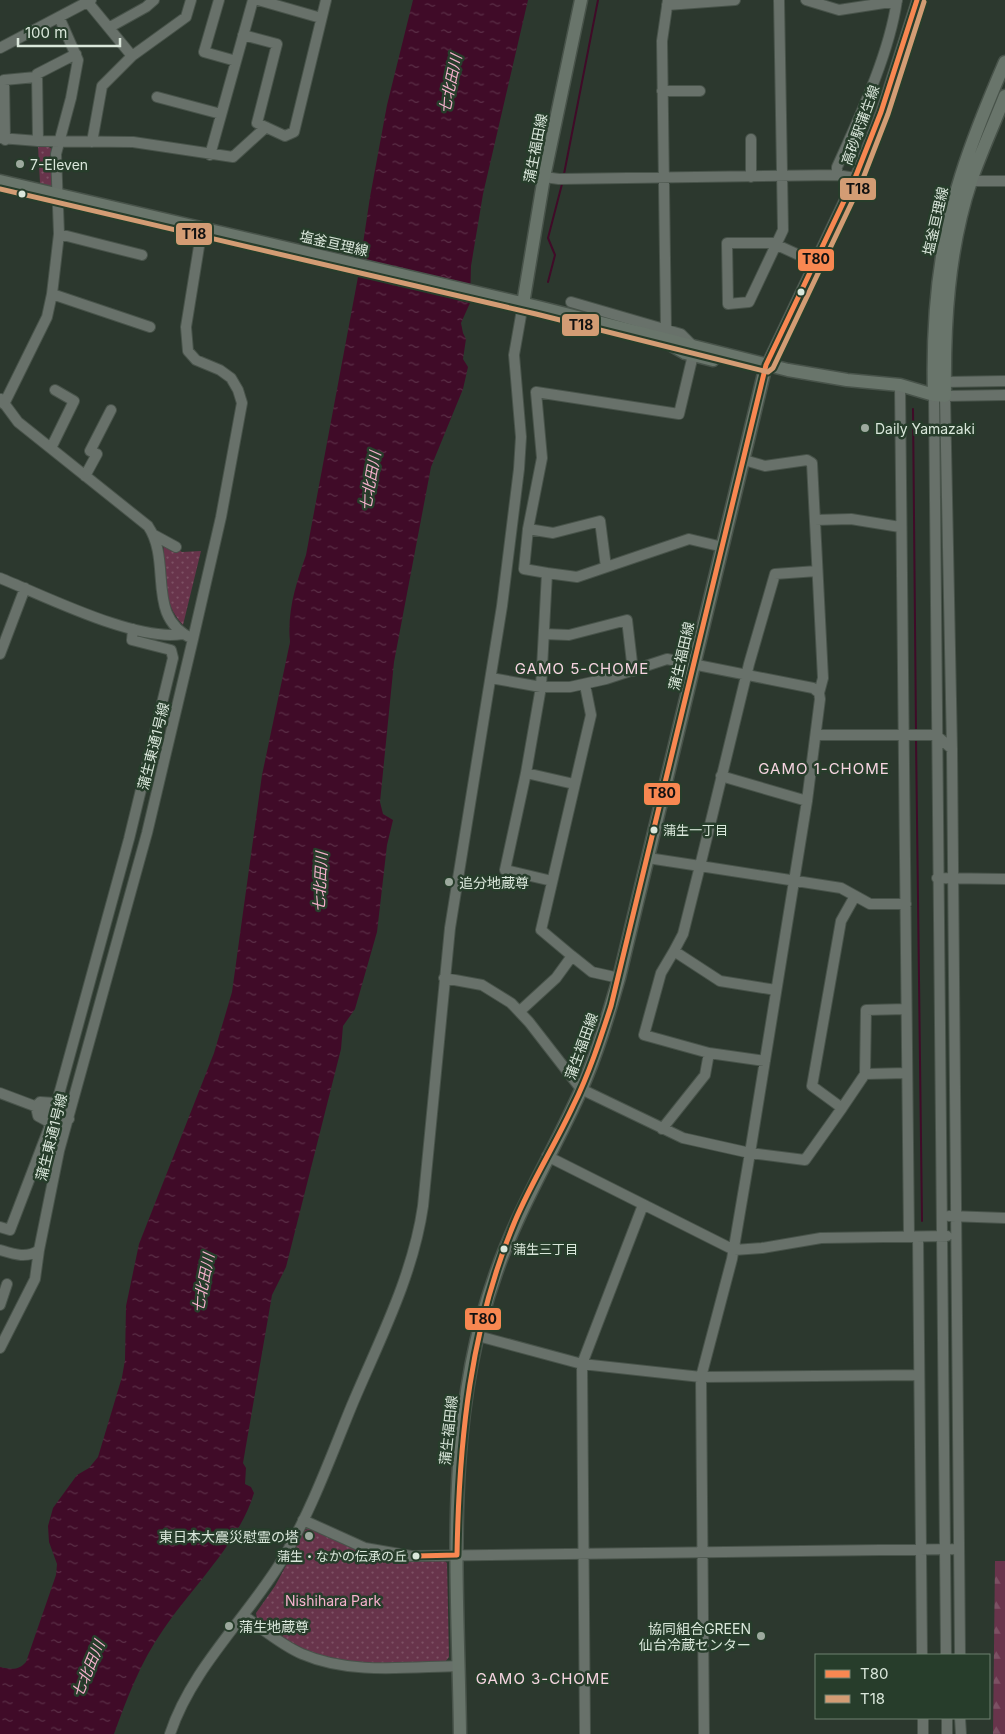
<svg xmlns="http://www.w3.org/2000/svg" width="1005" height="1734" font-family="Inter,'Noto Sans JP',sans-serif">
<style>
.grass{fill:url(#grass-dots)}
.forest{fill:url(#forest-firs)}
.water{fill:url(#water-ripples)}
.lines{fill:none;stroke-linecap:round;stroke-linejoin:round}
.stream{stroke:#400b28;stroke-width:2}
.minor-casing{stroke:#48534a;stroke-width:12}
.major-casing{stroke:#48534a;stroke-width:15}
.minor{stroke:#68716a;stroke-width:10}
.major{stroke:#69756b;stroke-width:12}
.bus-1-casing{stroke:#273d2b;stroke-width:9}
.bus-2-casing{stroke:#273d2b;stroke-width:9}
.bus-1{stroke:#f88751;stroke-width:5}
.bus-2{stroke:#d39c74;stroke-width:5}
.poi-dot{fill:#9daa9e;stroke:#273d2b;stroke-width:2}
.bus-dot{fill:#dae7db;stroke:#273d2b;stroke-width:2}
.labels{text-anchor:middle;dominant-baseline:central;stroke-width:5;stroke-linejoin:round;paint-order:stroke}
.bus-label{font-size:13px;fill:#dae7db;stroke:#273d2b;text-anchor:start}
.street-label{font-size:14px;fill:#dae7db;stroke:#273d2b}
.poi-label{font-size:14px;fill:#dae7db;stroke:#273d2b;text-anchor:start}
.park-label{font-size:14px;fill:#f6b1cd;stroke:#273d2b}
.water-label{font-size:15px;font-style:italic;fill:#f5b0cc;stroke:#273d2b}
.neighbourhood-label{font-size:15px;letter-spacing:1px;fill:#f5d4e0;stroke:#273d2b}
.line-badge{stroke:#273d2b;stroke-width:2}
.pale-badge-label{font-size:14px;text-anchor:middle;font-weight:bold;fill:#111}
</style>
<defs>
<pattern id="grass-dots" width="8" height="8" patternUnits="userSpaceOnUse" patternTransform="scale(1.25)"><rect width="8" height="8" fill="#68344b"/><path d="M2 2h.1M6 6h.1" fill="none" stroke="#7d5164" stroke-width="1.8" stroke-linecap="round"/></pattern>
<pattern id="forest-firs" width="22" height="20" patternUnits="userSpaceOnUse" patternTransform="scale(1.25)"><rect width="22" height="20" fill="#68344b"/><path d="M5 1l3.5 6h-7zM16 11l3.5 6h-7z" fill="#7d5164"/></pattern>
<pattern id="water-ripples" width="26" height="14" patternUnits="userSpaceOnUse" patternTransform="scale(1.25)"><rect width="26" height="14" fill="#400b28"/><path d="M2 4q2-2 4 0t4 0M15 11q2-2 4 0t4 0" fill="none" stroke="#5b2f47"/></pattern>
</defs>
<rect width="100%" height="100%" fill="#2c382e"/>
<!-- grass -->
<path class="grass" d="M 38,146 L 49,147 L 53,150 L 54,187 L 40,183 Z
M 163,541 L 182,552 L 201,551 L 183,625 C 160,600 166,573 163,541 Z
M 311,1528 L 365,1552 L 386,1558 L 444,1560 L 447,1563 L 449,1657 L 445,1662 C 401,1662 351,1669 309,1651 C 290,1643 273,1631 257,1619 L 256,1613 L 275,1586 L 305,1530 Z"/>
<!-- forest -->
<path class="forest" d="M 995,1561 L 1005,1561 L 1005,1734 L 993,1734 Z"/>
<!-- water -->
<path class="water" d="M 413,0 L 528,0 L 483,194 L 471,266 L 470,303 L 461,323 L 463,333 L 466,339 L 463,359 L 468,367 L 463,389 L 431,467 L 394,662 L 380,802 L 383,814 L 393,820 L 387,845 L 377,932 L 355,1009 L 343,1026 L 341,1049 L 286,1267 L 272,1295 L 243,1463 L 246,1468 L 245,1484 L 251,1487 L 254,1493 C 239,1543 192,1587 163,1630 C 141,1661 127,1698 114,1734 L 0,1734 L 0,1667 C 11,1669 18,1671 26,1662 L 56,1575 L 57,1564 L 49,1542 L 48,1526 L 53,1508 L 77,1475 L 89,1468 L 98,1457 L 122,1377 L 125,1360 L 126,1306 L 139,1244 L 214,1053 L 232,992 L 262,775 L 290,642 C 287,611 296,584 306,555 L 358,277 L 370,197 L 387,105 Z"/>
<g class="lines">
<!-- stream -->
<path class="stream" d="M 564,174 L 598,0
M 548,282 L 555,255 L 548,238 L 562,184
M 913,409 L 916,732
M 916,739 L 922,1221"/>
<!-- minor casing -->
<g class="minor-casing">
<path id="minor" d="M 86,0 L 132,56 L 102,86 L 92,142
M 219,0 L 204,52 L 236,61
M 258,0 L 321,18
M 779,0 L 783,230 L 749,302 L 728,304 L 727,243 L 773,243 L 777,245 L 814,262
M 806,0 L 839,10 L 897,1
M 667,5 L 735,0
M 110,27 L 146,7 L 154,0
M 243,35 L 277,44 L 257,123 L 285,136 L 294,132 L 326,0
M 0,48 L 91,0
M 132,56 L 186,17 L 191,0
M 662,91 L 700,91
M 157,97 L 221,114
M 0,138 L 38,141 L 133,142 L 233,157 L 266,127
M 751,139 L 751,177
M 5,140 L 4,80 L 36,77
M 38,141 L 37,74 L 76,54
M 210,155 L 253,0
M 837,175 L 837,167 C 860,116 889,55 897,0
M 544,177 L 559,179 L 837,175 L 855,178
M 971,181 L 1005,181
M 59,234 L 142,255
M 52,294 L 150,327
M 571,302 L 681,334 L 693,346
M 666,330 L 662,41 L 668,0
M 766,365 L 855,178 L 881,112 L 917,0
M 944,382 L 1005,381
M 900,385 L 909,1237
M 934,395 L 946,1655
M 1,399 L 18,422 L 148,526 C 173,563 144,617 193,639
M 4,404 L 47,317 L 52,294 L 59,234 L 56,154 L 71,98 L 78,60 L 59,17
M 51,448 L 74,401 L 55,390
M 744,460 L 765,466 L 807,460 L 812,463 L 823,678 L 819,693
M 85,476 L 97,454 L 90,451 L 111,410
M 815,520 L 851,519 L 900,527
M 528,529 L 553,533 L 600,521 L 606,567
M 154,535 L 176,547
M 817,571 L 775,574 L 749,664 L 700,866 L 841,888 L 870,904 L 906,904
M 547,573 L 577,577 L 689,539 L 723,547
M 0,578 C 45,596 136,642 182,634
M 544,634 L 569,635 L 627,620 L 633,671
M 0,654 L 25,588
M 816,735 L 936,735 L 952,749
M 526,773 L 574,784
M 721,776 L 807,801
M 648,858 L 700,866 L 683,934 L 674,951
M 937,878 L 1005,879
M 552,881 L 505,870 L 526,773 L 541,687 L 547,573 L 524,569 L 528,529 L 542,458 L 536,392 L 679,414 L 693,355
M 572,956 L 592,972 L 619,978
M 444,978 L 482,985 L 511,1003 L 529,1022 L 581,1089 L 683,1138 L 750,1153 L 807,801 L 820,699 L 819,693 L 813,688 L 667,659 L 606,679 L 570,687 L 541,687 L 491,678
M 520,1011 L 556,978 L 572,956 L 541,930 L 591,715 L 585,685
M 765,1061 L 709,1053 L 644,1035 L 661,973 L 674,951 L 720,981 L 776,990
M 865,1074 L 907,1073
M 0,1093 L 69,1119
M 842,1108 L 865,1074 L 866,1010 L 906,1009
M 662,1129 L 705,1075 L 709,1053
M 547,1156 L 734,1250 L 762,1248 L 821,1238 L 947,1236
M 949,1216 L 1005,1218
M 0,1227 L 10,1230 L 49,1128 L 49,1122 L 38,1116 L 36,1107 L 40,1102 L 55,1103 L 58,1098 L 129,839 L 173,658 L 171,650 L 132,640 L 133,629
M 918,1237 L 922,1655
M 0,1250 C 13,1254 27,1259 39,1250 L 59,1151 L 147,833 L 193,639 L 221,517 L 242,403 L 238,390 L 231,378 L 220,370 L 196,360 L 188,351 L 186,327 L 202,228
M 0,1305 L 7,1284
M 478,1336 L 582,1364 L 701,1377 L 919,1375
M 0,1348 L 35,1279 L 39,1250
M 303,1520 L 365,1548 L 411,1556 L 959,1549
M 244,1616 C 263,1629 281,1645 302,1654 C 351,1675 407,1667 459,1666
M 960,1655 L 952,749 L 945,396 L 1005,395
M 923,1718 L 923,1734
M 947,1718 L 947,1734
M 960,1718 L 961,1734
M 170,1734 C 192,1667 249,1616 284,1557 C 312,1509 331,1456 352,1405 C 379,1341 413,1276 423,1206 L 450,928 L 502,606 L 519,469 L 521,437 L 514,355 L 523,304
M 585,1734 L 582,1364 L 643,1205
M 704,1734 L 701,1377 L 732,1259 L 750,1153 L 805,1160 L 842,1108 L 812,1086 L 841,921 L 855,896"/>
</g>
<!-- major casing -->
<g class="major-casing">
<path id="major" d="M 0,181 L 538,307 L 788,370 L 847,380 L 900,385 L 934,395 L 945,396 C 944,324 948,250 971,181 C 981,152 994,124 1005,96
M 523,304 L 544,177 L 581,0
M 673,346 L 685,353 L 713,360
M 934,395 C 932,322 938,247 961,176 C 973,138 989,99 1005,62
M 460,1734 C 458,1581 443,1423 495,1276 C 517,1211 553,1153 581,1090 C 597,1054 608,1016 619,978 L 766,365"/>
</g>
<!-- minor -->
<use href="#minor" class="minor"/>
<!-- major -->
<use href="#major" class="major"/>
<!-- bus-1 casing -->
<g class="bus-1-casing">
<path id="bus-1" d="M 416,1556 L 457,1555 C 459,1440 470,1328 515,1221 C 532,1181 555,1145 573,1106 C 589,1074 600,1040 611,1006 L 766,365 L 855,178 L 881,112 L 917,0"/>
</g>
<!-- bus-2 casing -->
<g class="bus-2-casing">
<path id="bus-2" d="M 0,189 L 536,314 L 768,372 L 773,368 L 862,181 L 888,114 L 924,2"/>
</g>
<!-- bus-1 -->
<use href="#bus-1" class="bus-1"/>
<!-- bus-2 -->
<use href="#bus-2" class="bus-2"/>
</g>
<!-- markers -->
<g class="poi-dot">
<circle cx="20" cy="164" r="5"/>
<circle cx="865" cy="428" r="5"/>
<circle cx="449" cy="882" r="5"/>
<circle cx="309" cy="1536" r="5"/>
<circle cx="229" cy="1626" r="5"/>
<circle cx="761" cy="1636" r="5"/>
</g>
<g class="bus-dot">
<circle cx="22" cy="194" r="4.5"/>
<circle cx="801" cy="292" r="4.5"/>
<circle cx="654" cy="830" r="4.5"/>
<circle cx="504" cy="1249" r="4.5"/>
<circle cx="416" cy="1556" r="4.5"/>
</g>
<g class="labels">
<!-- bus labels -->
<g class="bus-label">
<text x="663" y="830">蒲生一丁目</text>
<text x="513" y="1249">蒲生三丁目</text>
<text x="407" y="1556" text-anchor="end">蒲生・なかの伝承の丘</text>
</g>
<!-- street labels -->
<g class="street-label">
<text transform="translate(860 125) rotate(-70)">高砂駅蒲生線</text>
<text transform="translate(535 148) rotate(-79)">蒲生福田線</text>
<text transform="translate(935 221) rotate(-77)">塩釜亘理線</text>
<text transform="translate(334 243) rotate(13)">塩釜亘理線</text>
<text transform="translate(681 656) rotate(-77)">蒲生福田線</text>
<text transform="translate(153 746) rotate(-76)">蒲生東通1号線</text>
<text transform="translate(581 1046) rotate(-70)">蒲生福田線</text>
<text transform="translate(51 1137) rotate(-76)">蒲生東通1号線</text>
<text transform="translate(448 1430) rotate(-84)">蒲生福田線</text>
</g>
<!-- poi labels -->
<g class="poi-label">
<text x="30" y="164">7-Eleven</text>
<text x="875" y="428">Daily Yamazaki</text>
<text x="459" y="882">追分地蔵尊</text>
<text x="299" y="1536" text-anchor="end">東日本大震災慰霊の塔</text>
<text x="239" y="1626">蒲生地蔵尊</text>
<text x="751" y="1628" text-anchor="end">協同組合GREEN<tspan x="751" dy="16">仙台冷蔵センター</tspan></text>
</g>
<!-- park labels -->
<g class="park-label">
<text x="333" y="1600">Nishihara Park</text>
</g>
<!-- water labels -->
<g class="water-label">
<text transform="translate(450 84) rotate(-78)">七北田川</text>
<text transform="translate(370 481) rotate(-80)">七北田川</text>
<text transform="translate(320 882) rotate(-87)">七北田川</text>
<text transform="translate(203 1283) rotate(-79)">七北田川</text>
<text transform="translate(88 1669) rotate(-67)">七北田川</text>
</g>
<!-- neighbourhood labels -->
<g class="neighbourhood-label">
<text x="582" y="668">GAMO 5-CHOME</text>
<text x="824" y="768">GAMO 1-CHOME</text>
<text x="543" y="1678">GAMO 3-CHOME</text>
</g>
</g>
<g class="line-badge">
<rect x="839" y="177" width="38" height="24" rx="5" fill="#d39c74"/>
<rect x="175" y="222" width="38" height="24" rx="5" fill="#d39c74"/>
<rect x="797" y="248" width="38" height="24" rx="5" fill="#f88751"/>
<rect x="561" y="313" width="39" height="24" rx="5" fill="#d39c74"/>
<rect x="643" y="782" width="38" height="24" rx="5" fill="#f88751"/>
<rect x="464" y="1307" width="38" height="24" rx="5" fill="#f88751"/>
</g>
<g class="pale-badge-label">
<text x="858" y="194">T18</text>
<text x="194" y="239">T18</text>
<text x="816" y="264">T80</text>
<text x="581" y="330">T18</text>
<text x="662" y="798">T80</text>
<text x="483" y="1324">T80</text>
</g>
<!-- legend -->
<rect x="815" y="1654" width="175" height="65" fill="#273d2b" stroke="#6f8171"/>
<rect x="825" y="1670" width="25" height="8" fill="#f88751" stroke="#6f8171"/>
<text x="860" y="1679" font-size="15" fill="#dae7db">T80</text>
<rect x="825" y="1695" width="25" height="8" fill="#d39c74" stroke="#6f8171"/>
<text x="860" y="1704" font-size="15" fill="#dae7db">T18</text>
<!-- scale -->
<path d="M18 38v8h102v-8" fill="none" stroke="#dae7db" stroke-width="2.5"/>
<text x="25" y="38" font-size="15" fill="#dae7db" stroke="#273d2b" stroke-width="4" paint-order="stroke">100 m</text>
</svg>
